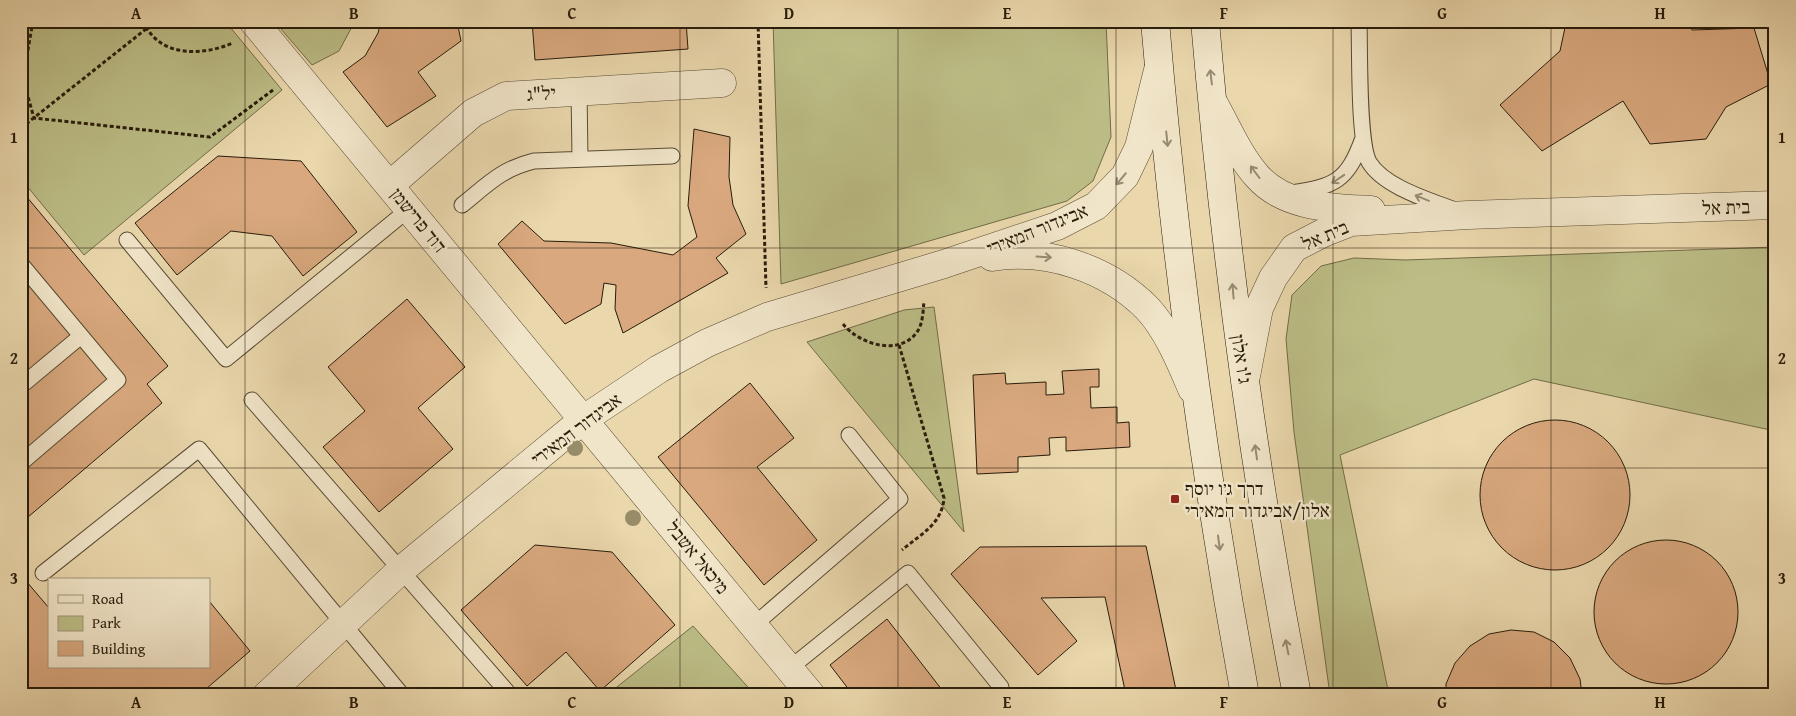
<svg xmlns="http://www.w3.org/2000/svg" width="1796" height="716" font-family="'Gentium Book Plus','Frank Ruhl Libre',serif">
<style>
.green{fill:#bcbd86;stroke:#726c48}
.building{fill:#d9a87e;stroke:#281c0b}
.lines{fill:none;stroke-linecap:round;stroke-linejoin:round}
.service-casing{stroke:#584b33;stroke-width:17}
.minor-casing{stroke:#584b33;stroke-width:29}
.secondary-casing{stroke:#281c0b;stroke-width:29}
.path{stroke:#281c0b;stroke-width:3;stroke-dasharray:4 2.5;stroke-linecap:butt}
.service{stroke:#f1e5c9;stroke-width:15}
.minor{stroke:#f1e5c9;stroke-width:28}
.secondary{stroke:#f1e5c9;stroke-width:28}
.tree{fill:#988b68}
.oneway{stroke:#978b74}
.grid{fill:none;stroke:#281c0b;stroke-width:1;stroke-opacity:0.55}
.poi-dot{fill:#8f2418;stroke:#f1e5c9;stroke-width:2}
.labels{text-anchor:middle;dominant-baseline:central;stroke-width:5;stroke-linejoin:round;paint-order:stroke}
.street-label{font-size:19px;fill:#281c0b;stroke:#f1e5c9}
.poi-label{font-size:19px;fill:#281c0b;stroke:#f1e5c9;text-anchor:start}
.neatline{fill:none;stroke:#281c0b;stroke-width:2}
.grid-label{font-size:16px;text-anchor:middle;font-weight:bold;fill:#281c0b}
</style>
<rect width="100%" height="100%" fill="#ead7ac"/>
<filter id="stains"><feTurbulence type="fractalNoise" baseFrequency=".004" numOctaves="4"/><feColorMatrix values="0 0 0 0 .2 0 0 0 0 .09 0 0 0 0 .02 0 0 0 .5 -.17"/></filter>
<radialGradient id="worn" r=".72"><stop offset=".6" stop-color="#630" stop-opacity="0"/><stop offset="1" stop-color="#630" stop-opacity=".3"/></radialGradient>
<!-- green -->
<path class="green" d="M 21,21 L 225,21 L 282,90 L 84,255 L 21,179 Z
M 274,21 L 355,21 L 339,51 L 312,65 Z
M 773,21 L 1106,21 L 1111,137 L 1093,181 L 1067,201 L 781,284 Z
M 1775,247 L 1775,431 L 1534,379 L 1340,455 L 1389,695 L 1330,695 L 1294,432 L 1286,339 L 1292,295 L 1321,266 L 1354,258 L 1405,260 Z
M 934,307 L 964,532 L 807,342 L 904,310 Z
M 693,626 L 755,695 L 607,695 Z"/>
<!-- building -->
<path class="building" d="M 381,21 L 457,21 L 461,41 L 418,72 L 436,96 L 387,127 L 343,72 L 365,56 L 378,33 Z
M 532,21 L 686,21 L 688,49 L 535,60 Z
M 1569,21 L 1686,21 L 1692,30 L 1754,28 L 1771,84 L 1726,107 L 1706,139 L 1650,144 L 1623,101 L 1542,151 L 1500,105 L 1560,51 L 1566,23 Z
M 694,129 L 730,137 L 729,177 L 733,205 L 746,234 L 716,258 L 728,273 L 623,333 L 615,309 L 616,285 L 604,283 L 601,304 L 565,324 L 498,244 L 522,221 L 544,241 L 611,243 L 673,255 L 697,237 L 688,206 Z
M 218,156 L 301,161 L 357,232 L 303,276 L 272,236 L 231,231 L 177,275 L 135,223 Z
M 21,190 L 168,366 L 147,384 L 162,403 L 21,523 Z
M 407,299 L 465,367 L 418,408 L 453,449 L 379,512 L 323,447 L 365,411 L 328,367 Z
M 1099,369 L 1099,387 L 1090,387 L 1091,408 L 1117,407 L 1117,423 L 1129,422 L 1130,447 L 1066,451 L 1066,437 L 1049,438 L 1050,455 L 1018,457 L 1018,472 L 977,474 L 973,375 L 1005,373 L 1006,384 L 1046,382 L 1046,395 L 1064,394 L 1062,371 Z
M 750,383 L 794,438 L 757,467 L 817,540 L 764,585 L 658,457 Z
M1480 495a75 75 0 1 1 150 0a75 75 0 1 1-150 0Z
M1594 612a72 72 0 1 1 144 0a72 72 0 1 1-144 0Z
M 535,545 L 612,552 L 675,625 L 600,691 L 566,652 L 527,686 L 461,610 Z
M 1146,546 L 1177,695 L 1126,695 L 1105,597 L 1041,598 L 1077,641 L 1038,675 L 951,574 L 980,547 Z
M 21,575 L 49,608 L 49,667 L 209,667 L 209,601 L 250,651 L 199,695 L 21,695 Z
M 887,619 L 946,695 L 853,695 L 830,665 Z
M 1511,630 L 1534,632 L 1554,642 L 1570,658 L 1580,679 L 1582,695 L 1446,695 L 1446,684 L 1455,663 L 1470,646 L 1489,634 Z"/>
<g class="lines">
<!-- service casing -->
<g class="service-casing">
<path id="service" d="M 1359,21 C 1360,49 1358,142 1369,162 C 1384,187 1429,200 1455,210
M 579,90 L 580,159
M 1291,193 C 1335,186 1347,182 1363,138
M 462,205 C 487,185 501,169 534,161 L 672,156
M 127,240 L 226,359 L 409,209
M 21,264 L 118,380 L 21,463
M 21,386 L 81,336
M 252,400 L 510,695
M 43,573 L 199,449 L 402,695
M 754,625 L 900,499 L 849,435
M 790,668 L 908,573 L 1001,687"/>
</g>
<!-- minor casing -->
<g class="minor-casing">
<path id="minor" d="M 253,21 L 811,695
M 1214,104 C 1227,127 1239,156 1257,176 C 1285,208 1333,208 1371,210
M 390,185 L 473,113 L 506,96 L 722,83
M 992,257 C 1048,248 1108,269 1147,308 C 1167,329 1181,363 1192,389
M 1246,376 L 1259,308 L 1273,278 L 1294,248 L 1323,233 L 1351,222 L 1468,215 L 1775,205
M 267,695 L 400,571 L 584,419 L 659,369 L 707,343 L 767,317 L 944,264 L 1057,226 L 1096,206 L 1125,176 L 1139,147 L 1158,70"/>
</g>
<!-- secondary casing -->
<g class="secondary-casing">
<path id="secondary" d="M 1155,21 C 1174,247 1204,472 1245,695
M 1205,21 C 1224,247 1254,472 1297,695"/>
</g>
<!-- path -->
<path class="path" d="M 33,21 L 23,79 L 34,118 L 210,137 L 273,90
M 143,21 C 159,58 202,56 233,43
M 758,21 L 766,288
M 21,128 L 146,29
M 843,324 C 859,344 899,357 917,332 C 923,324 923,311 924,301
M 899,345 L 944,498 C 942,524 921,534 902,550"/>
<!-- service -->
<use href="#service" class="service"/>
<!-- minor -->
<use href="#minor" class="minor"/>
<!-- secondary -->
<use href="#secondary" class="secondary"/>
</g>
<!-- trees -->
<g class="tree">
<circle cx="575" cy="448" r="8"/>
<circle cx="633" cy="518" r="8"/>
</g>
<!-- one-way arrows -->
<defs><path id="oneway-shaft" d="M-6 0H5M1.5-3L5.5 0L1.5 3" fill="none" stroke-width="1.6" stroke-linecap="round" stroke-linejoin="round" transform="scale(1.25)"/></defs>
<g class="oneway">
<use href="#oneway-shaft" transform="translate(1211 77) rotate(-97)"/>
<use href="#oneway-shaft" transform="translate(1167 139) rotate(84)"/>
<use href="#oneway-shaft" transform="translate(1255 172) rotate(-127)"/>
<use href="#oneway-shaft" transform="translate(1121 179) rotate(130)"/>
<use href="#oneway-shaft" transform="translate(1338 179) rotate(146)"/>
<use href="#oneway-shaft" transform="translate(1422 198) rotate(-158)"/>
<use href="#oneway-shaft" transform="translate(1044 257) rotate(4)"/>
<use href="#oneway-shaft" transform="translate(1233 291) rotate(-95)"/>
<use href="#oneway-shaft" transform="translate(1256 452) rotate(-98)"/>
<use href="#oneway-shaft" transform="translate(1219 543) rotate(82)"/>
<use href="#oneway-shaft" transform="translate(1287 647) rotate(-101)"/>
</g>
<!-- grid -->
<path class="grid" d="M 245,21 L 245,695M 463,21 L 463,695M 680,21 L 680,695M 898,21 L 898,695M 1116,21 L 1116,695M 1333,21 L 1333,695M 1551,21 L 1551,695M 21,248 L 1775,248M 21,468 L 1775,468"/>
<!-- markers -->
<rect class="poi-dot" x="1170" y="494" width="10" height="10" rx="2.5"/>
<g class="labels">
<!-- street labels -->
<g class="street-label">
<text transform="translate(541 93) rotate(-4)">יל"ג</text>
<text transform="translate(1726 207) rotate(-2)">בית אל</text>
<text transform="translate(419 220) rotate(51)">דוד פרישמן</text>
<text transform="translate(1037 229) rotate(-22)">אביגדור המאירי</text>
<text transform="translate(1325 235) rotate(-23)">בית אל</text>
<text transform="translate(1242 359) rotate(81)">ג'ו אלון</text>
<text transform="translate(576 429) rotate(-37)">אביגדור המאירי</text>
<text transform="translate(698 557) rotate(51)">מיכאל אשבל</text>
</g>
<!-- poi labels -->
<g class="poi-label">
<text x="1185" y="488">דרך ג׳ו יוסף<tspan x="1185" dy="22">אלון/אביגדור המאירי</tspan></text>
</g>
</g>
<!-- margin -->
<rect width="1796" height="716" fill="none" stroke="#ead7ac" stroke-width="55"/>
<!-- legend -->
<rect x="48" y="578" width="162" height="90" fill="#f1e5c9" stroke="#a1957d"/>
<rect x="58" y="595" width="25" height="8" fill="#f1e5c9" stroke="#a1957d"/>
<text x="92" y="604" font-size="15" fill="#281c0b">Road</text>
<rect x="58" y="616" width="25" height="15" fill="#bcbd86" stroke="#a1957d"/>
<text x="92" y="628" font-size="15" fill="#281c0b">Park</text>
<rect x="58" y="641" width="25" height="15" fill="#d9a87e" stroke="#a1957d"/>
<text x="92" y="654" font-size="15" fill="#281c0b">Building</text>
<rect x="28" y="28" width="1740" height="660" class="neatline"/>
<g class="grid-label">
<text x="136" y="19">A</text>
<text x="354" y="19">B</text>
<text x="572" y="19">C</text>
<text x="789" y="19">D</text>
<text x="1007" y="19">E</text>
<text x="1224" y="19">F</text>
<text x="1442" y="19">G</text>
<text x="1660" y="19">H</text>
<text x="14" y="143">1</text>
<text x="1782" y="143">1</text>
<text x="14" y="364">2</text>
<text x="1782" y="364">2</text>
<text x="14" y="584">3</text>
<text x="1782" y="584">3</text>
<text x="136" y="708">A</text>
<text x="354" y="708">B</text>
<text x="572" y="708">C</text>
<text x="789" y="708">D</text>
<text x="1007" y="708">E</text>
<text x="1224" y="708">F</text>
<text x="1442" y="708">G</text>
<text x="1660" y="708">H</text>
</g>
<rect width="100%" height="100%" filter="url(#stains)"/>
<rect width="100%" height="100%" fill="url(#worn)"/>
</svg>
